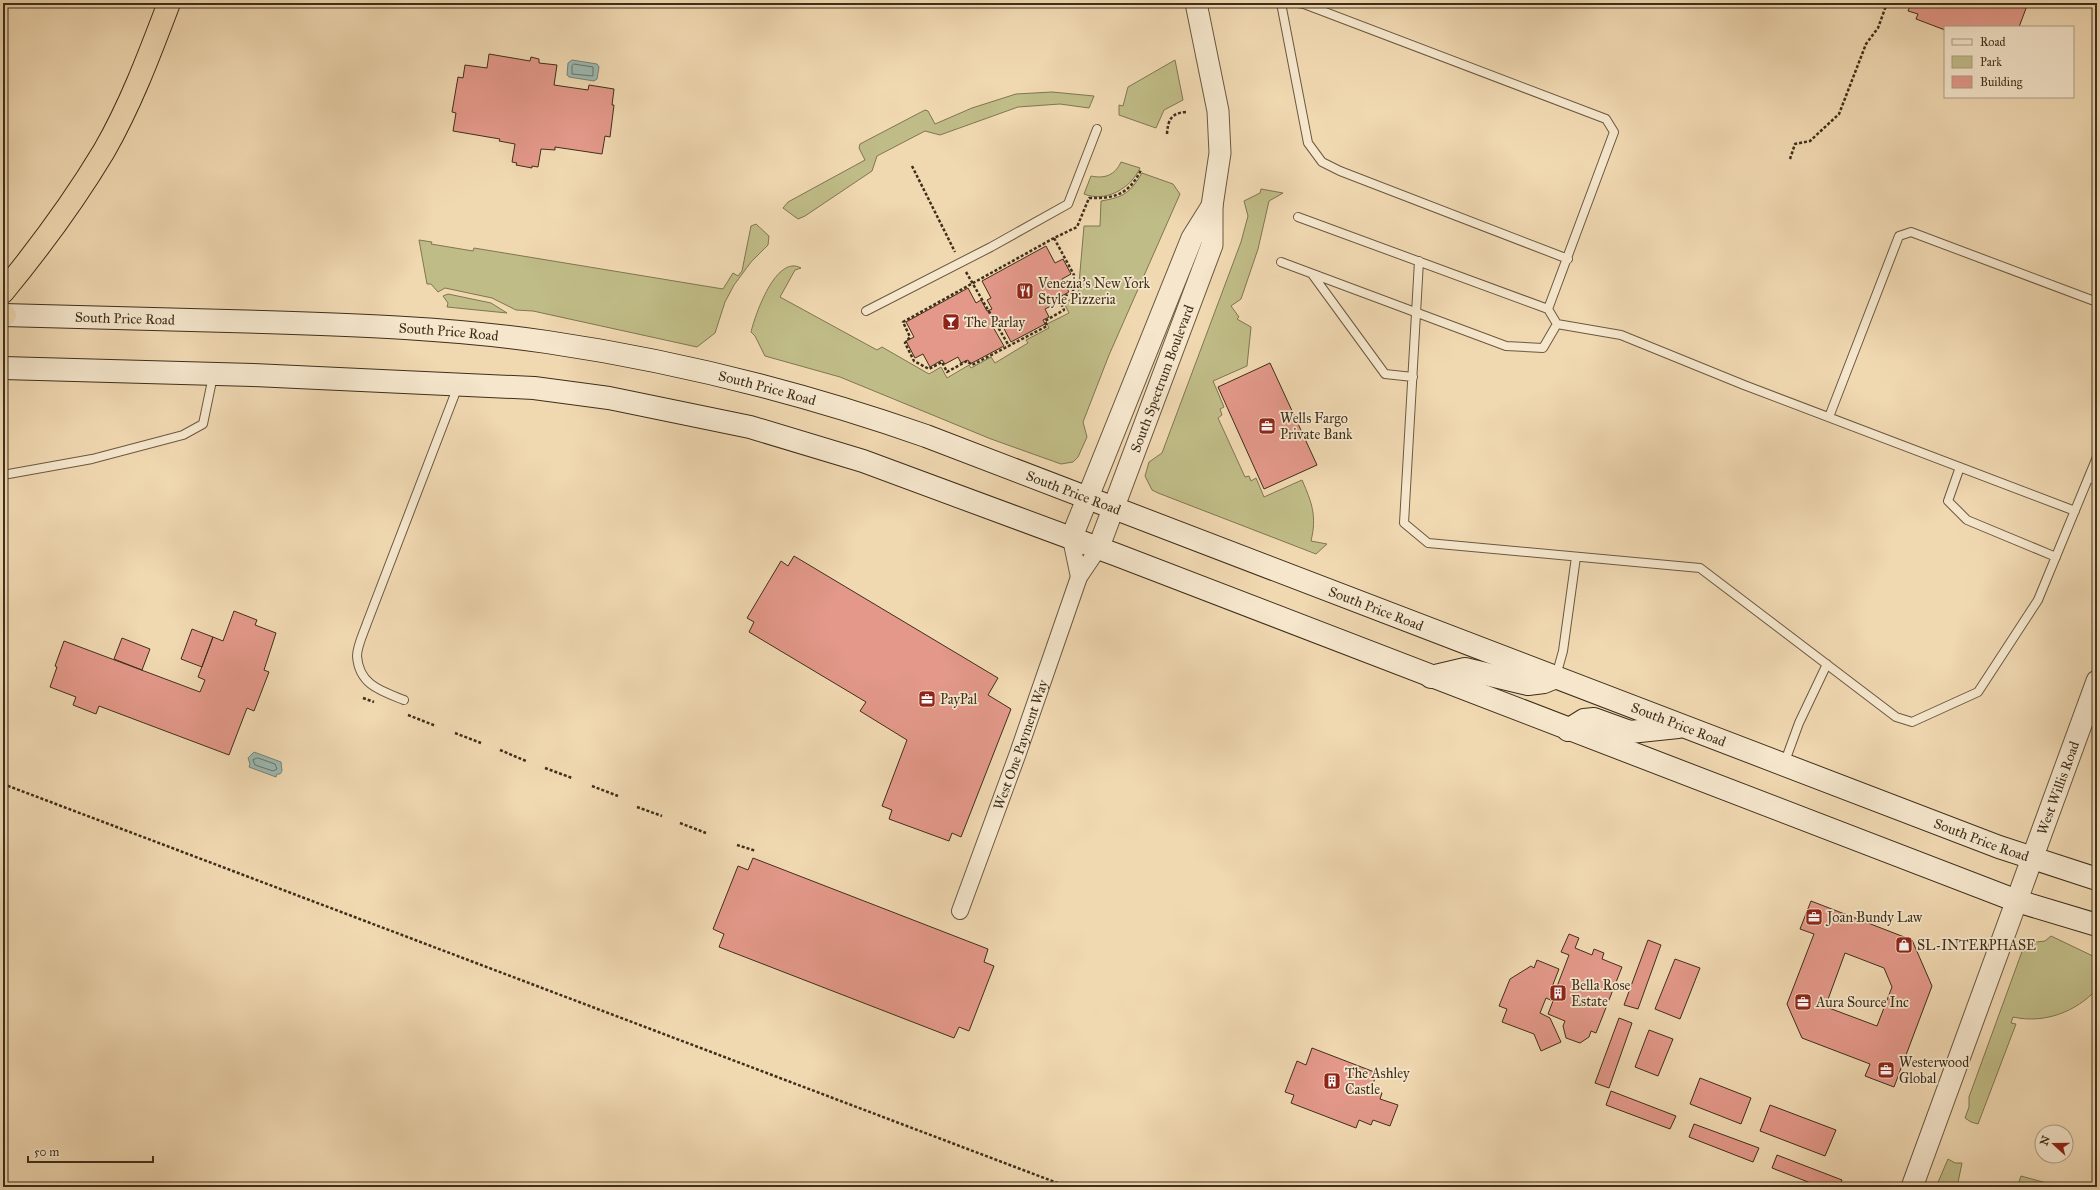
<svg xmlns="http://www.w3.org/2000/svg" width="2100" height="1190" font-family="'IM FELL Great Primer',serif">
<style>
.green{fill:#c0bc87;stroke:#7f7651}
.water{fill:#9bb9b2;stroke:#768276}
.lines{fill:none;stroke-linecap:round;stroke-linejoin:round}
.shore{stroke:#6c7466;stroke-width:1}
.building{fill:#e39889;stroke:#3e2f1b;fill-rule:evenodd}
.service-casing{stroke:#6a5940;stroke-width:10}
.minor-casing{stroke:#6a5940;stroke-width:18}
.tertiary-casing{stroke:#6a5940;stroke-width:23}
.secondary-casing{stroke:#3e2f1b;stroke-width:24}
.motorway-casing{stroke:#3e2f1b;stroke-width:24}
.path{stroke:#3e2f1b;stroke-width:2.5;stroke-dasharray:3 2;stroke-linecap:butt}
.service{stroke:#f5e6cc;stroke-width:8}
.minor{stroke:#f5e6cc;stroke-width:16}
.tertiary{stroke:#f5e6cc;stroke-width:21}
.secondary{stroke:#f5e6cc;stroke-width:22}
.motorway{stroke:#f0d8b1;stroke-width:22}
.labels{text-anchor:middle;dominant-baseline:central;stroke-width:3.5;stroke-linejoin:round;paint-order:stroke}
.poi-label{font-size:14px;fill:#3e2f1b;stroke:#f5e6cc;text-anchor:start}
.street-label{font-size:14px;fill:#3e2f1b;stroke:#f5e6cc}
</style>
<rect width="100%" height="100%" fill="#f0d8b1"/>
<filter id="stains"><feTurbulence type="fractalNoise" baseFrequency=".005" numOctaves="4"/><feColorMatrix values="0 0 0 0 .2 0 0 0 0 .09 0 0 0 0 .02 0 0 0 .5 -.17"/></filter>
<radialGradient id="worn" r=".72"><stop offset=".6" stop-color="#630" stop-opacity="0"/><stop offset="1" stop-color="#630" stop-opacity=".3"/></radialGradient>
<!-- green -->
<path class="green" d="M 1175,60 L 1183,100 L 1164,110 L 1156,128 L 1119,115 L 1119,105 L 1123,106 L 1128,87 Z
M 1052,92 L 1094,96 L 1089,108 L 1060,104 L 1018,107 L 940,135 L 925,131 L 877,156 L 872,171 L 805,216 L 798,219 L 783,208 L 788,202 L 865,160 L 859,148 L 860,144 L 925,110 L 928,111 L 935,124 L 972,108 L 1016,94 Z
M 1121,162 L 1140,168 C 1131,188 1106,203 1084,194 L 1091,176 C 1105,179 1115,175 1121,162 Z
M 1142,173 L 1173,184 L 1180,194 L 1109,355 L 1083,422 L 1087,437 L 1078,457 L 1073,462 L 1061,464 L 991,439 L 840,377 L 765,356 L 755,336 L 751,332 C 755,315 776,254 801,268 L 795,270 L 780,297 L 877,350 L 882,347 L 929,374 L 941,367 L 947,378 L 969,365 L 971,368 L 991,357 L 995,363 L 1028,343 L 1026,340 L 1049,328 L 1047,324 L 1069,313 L 1064,303 L 1078,295 L 1084,226 L 1100,226 L 1101,201 C 1124,197 1130,193 1142,173 Z
M 1261,189 L 1283,193 L 1269,201 L 1258,249 L 1241,299 L 1231,306 L 1239,317 L 1237,319 L 1251,327 L 1247,366 L 1213,381 L 1224,407 L 1220,409 L 1222,415 L 1218,418 L 1245,477 L 1249,476 L 1251,481 L 1256,478 L 1264,497 L 1302,480 C 1312,503 1317,516 1311,541 L 1327,544 L 1316,554 L 1158,493 L 1152,490 L 1145,476 L 1149,462 L 1162,453 L 1241,242 L 1248,216 L 1244,201 L 1260,193 Z
M 756,224 L 769,236 L 768,245 L 751,262 L 734,285 L 725,302 L 715,333 L 697,347 L 533,311 L 516,310 L 492,298 L 445,288 L 438,292 L 431,284 L 427,284 L 419,240 L 432,242 L 431,244 L 473,251 L 474,248 L 723,289 L 733,273 L 738,276 L 742,271 L 751,226 Z
M 448,294 L 491,303 L 507,313 L 447,307 L 448,303 L 443,296 Z
M 2051,936 L 2097,958 L 2097,989 C 2076,1012 2044,1024 2013,1017 L 2011,1023 L 2016,1024 L 1978,1124 L 1971,1122 L 1965,1118 L 1969,1107 L 1969,1097 L 2024,946 L 2036,942 L 2045,941 Z
M 1948,1159 L 1955,1163 L 1962,1163 L 1957,1187 L 1936,1187 Z
M 2021,1176 L 2061,1187 L 2017,1187 Z"/>
<!-- water -->
<path class="water" d="M 572,60 L 597,64 L 599,67 L 597,79 L 594,81 L 569,77 L 567,75 L 568,63 Z
M 254,752 L 281,762 L 282,771 L 280,774 L 277,774 L 276,777 L 249,767 L 250,764 L 248,758 Z"/>
<g class="lines">
<!-- shore -->
<path class="shore" d="M 574,64 L 593,67 L 593,76 L 572,74 L 572,66 Z
M 258,758 L 275,764 L 277,769 L 273,771 L 255,765 L 253,760 Z"/>
</g>
<!-- building -->
<path class="building" d="M 1905,3 L 2028,3 L 2019,27 L 1945,27 L 1945,30 L 1916,19 L 1918,14 L 1908,11 L 1910,6 Z
M 489,54 L 530,61 L 531,57 L 539,59 L 539,63 L 557,65 L 554,85 L 588,90 L 589,85 L 614,89 L 612,105 L 614,105 L 610,137 L 605,136 L 602,154 L 555,147 L 555,150 L 541,149 L 538,167 L 532,166 L 532,168 L 516,165 L 517,163 L 512,162 L 515,144 L 499,141 L 500,139 L 453,131 L 456,113 L 452,112 L 458,77 L 463,78 L 465,65 L 487,68 Z
M 1046,246 L 1055,263 L 1063,259 L 1071,274 L 1062,279 L 1069,292 L 1056,299 L 1057,303 L 1045,309 L 1049,317 L 1043,320 L 1045,324 L 1011,342 L 1001,323 L 993,327 L 1004,346 L 970,364 L 968,360 L 961,363 L 958,357 L 945,364 L 942,360 L 930,367 L 923,354 L 915,358 L 906,341 L 914,337 L 906,322 L 968,288 L 976,303 L 981,300 L 987,311 L 992,309 L 987,300 L 991,298 L 982,281 Z
M 1270,363 L 1317,465 L 1264,489 L 1218,387 Z
M 794,556 L 998,678 L 988,695 L 1011,709 L 961,837 L 952,833 L 949,841 L 889,819 L 892,810 L 882,806 L 907,740 L 860,711 L 866,702 L 749,632 L 754,622 L 747,618 L 781,561 L 788,566 Z
M 234,611 L 257,620 L 255,625 L 276,633 L 264,670 L 269,672 L 254,711 L 247,708 L 229,755 L 99,706 L 96,714 L 73,705 L 76,697 L 50,687 L 57,667 L 55,666 L 64,641 L 200,692 L 205,680 L 198,677 L 213,637 L 223,641 Z
M 192,629 L 213,637 L 202,667 L 181,659 Z
M 122,638 L 150,649 L 142,670 L 114,659 Z
M 753,858 L 988,949 L 984,962 L 994,966 L 969,1031 L 959,1027 L 954,1038 L 719,947 L 724,934 L 713,929 L 738,866 L 748,870 Z
M 1811,901 L 1912,940 L 1932,986 L 1894,1087 L 1865,1076 L 1870,1064 L 1802,1038 L 1787,1004 L 1814,934 L 1800,929 ZM 1845,953 L 1884,968 L 1892,987 L 1877,1026 L 1829,1008 L 1827,1002 Z
M 1569,934 L 1579,938 L 1575,948 L 1592,955 L 1594,949 L 1604,953 L 1602,959 L 1622,967 L 1596,1033 L 1591,1031 L 1589,1037 L 1580,1043 L 1566,1038 L 1563,1026 L 1565,1021 L 1548,1014 L 1553,1001 L 1546,998 L 1540,1013 L 1550,1018 L 1561,1042 L 1541,1051 L 1534,1034 L 1502,1022 L 1507,1009 L 1499,1006 L 1510,979 L 1531,966 L 1534,968 L 1537,960 L 1559,969 L 1552,987 L 1556,989 L 1569,955 L 1561,952 Z
M 1648,940 L 1661,945 L 1638,1009 L 1624,1005 Z
M 1675,959 L 1700,968 L 1680,1019 L 1655,1009 Z
M 1619,1018 L 1632,1023 L 1609,1088 L 1595,1083 Z
M 1649,1030 L 1673,1039 L 1658,1076 L 1635,1067 Z
M 1312,1048 L 1377,1073 L 1371,1089 L 1382,1093 L 1380,1099 L 1398,1105 L 1390,1126 L 1373,1120 L 1371,1125 L 1359,1120 L 1356,1128 L 1291,1103 L 1294,1095 L 1285,1092 L 1297,1061 L 1306,1065 Z
M 1700,1078 L 1751,1098 L 1741,1124 L 1690,1104 Z
M 1611,1091 L 1676,1116 L 1670,1129 L 1606,1105 Z
M 1770,1105 L 1836,1130 L 1825,1156 L 1760,1131 Z
M 1694,1124 L 1759,1148 L 1753,1162 L 1689,1137 Z
M 1777,1155 L 1842,1180 L 1839,1187 L 1821,1187 L 1772,1168 Z"/>
<g class="lines">
<!-- service casing -->
<g class="service-casing">
<path id="service" d="M 1281,3 L 1308,143 L 1322,162 L 1340,171 L 1568,259
M 1298,3 L 1304,4 L 1606,119 L 1614,132 L 1548,309
M 1298,217 L 1548,309 L 1557,324 L 1621,335 L 1744,385 L 2075,511
M 1419,261 L 1404,523 L 1428,543 L 1700,568 L 1896,717 L 1912,722 L 1978,692 L 2038,600 L 2097,457
M 1281,262 L 1506,346 L 1543,348 L 1557,324
M 1312,274 L 1385,374 L 1413,377
M 866,311 L 991,247 L 1068,204 L 1097,129
M 1829,417 L 1899,236 L 1911,232 L 2097,302
M 1960,467 L 1948,501 L 1967,520 L 2056,557
M 3,475 L 92,459 L 183,435 L 203,424 L 213,376
M 2089,478 L 2097,480
M 1556,676 L 1563,651 L 1576,557
M 404,700 C 381,691 359,685 357,656 C 357,646 364,632 367,623 L 458,386
M 1784,764 L 1799,723 L 1827,664"/>
</g>
<!-- minor casing -->
<g class="minor-casing">
<g id="minor">
<path d="M 1071,539 L 1079,577"/>
<path id="s1" d="M 960,911 L 1018,753 L 1079,577 L 1098,549"/>
</g>
</g>
<!-- tertiary casing -->
<g class="tertiary-casing">
<g id="tertiary">
<path d="M 1071,539 L 1192,238 L 1212,206"/>
<path id="s2" d="M 1098,549 L 1212,245 L 1212,206 L 1220,153 L 1218,111 L 1196,3"/>
<path id="s3" d="M 1912,1187 L 2097,681"/>
</g>
</g>
<!-- secondary casing -->
<g class="secondary-casing">
<g id="secondary">
<path id="s4" d="M 3,315 C 89,317 175,320 262,322 C 357,325 453,328 547,342 C 676,361 803,393 926,436 L 1999,847 L 2097,879"/>
<path d="M 3,368 L 253,375 L 534,388 L 609,398 L 750,427 L 863,461 L 1117,555 L 2017,901 L 2097,925"/>
<path d="M 1431,677 L 1465,669 L 1528,684 L 1544,682 L 1556,677"/>
<path d="M 1568,730 L 1584,720 L 1594,719 L 1630,732 L 1678,727"/>
</g>
</g>
<!-- motorway casing -->
<g class="motorway-casing">
<path id="motorway" d="M 3,292 C 40,247 74,201 104,151 C 131,104 150,53 169,3
M 3,314 L 5,315"/>
</g>
<!-- path -->
<path class="path" d="M 1167,134 C 1168,120 1171,113 1186,112
M 1790,159 L 1795,144 L 1810,141 L 1839,114 L 1866,44 L 1878,28 L 1887,3
M 912,166 L 955,252
M 1054,238 L 903,322 L 910,337 L 905,343 L 914,361 L 929,369 L 942,362 L 947,372 L 967,361 L 972,365 L 1047,326 L 1045,321 L 1064,310 L 1059,299 L 1073,292 L 1074,275 L 1054,238 L 1077,227 L 1089,198 C 1115,199 1129,194 1141,170
M 966,272 L 1009,346
M 363,698 L 374,702
M 408,715 L 436,726
M 455,733 L 481,743
M 500,750 L 526,761
M 545,768 L 572,778
M 3,784 L 1068,1187
M 592,786 L 618,796
M 637,807 L 662,816
M 680,823 L 706,833
M 737,845 L 756,851"/>
<!-- service -->
<use href="#service" class="service"/>
<!-- minor -->
<use href="#minor" class="minor"/>
<!-- tertiary -->
<use href="#tertiary" class="tertiary"/>
<!-- secondary -->
<use href="#secondary" class="secondary"/>
<!-- motorway -->
<use href="#motorway" class="motorway"/>
</g>
<!-- icons -->
<defs>
<g id="restaurant-square" transform="scale(0.9)"><rect x="-9" y="-9" width="18" height="18" rx="4" fill="#8f2418" stroke="#f5e6cc"/><path d="M-5-6h1v4h1v-4h1v4h1v-4h1v5L-1.5 .5V6h-2V.5L-5-1ZM5-6V6H3V1.5H1.5Q1.5-4 5-6Z" fill="#fff"/></g>
<g id="bar-square" transform="scale(0.9)"><rect x="-9" y="-9" width="18" height="18" rx="4" fill="#8f2418" stroke="#f5e6cc"/><path d="M-6-5H6L.8 .8V4.5H3.5V6h-7V4.5H-.8V.8Z" fill="#fff"/></g>
<g id="office-square" transform="scale(0.9)"><rect x="-9" y="-9" width="18" height="18" rx="4" fill="#8f2418" stroke="#f5e6cc"/><path d="M-6-3h4V-5.5h4V-3h4V5H-6ZM-1-4.5V-3h2v-1.5ZM-6 0V1H6V0Z" fill="#fff"/></g>
<g id="shop-square" transform="scale(0.9)"><rect x="-9" y="-9" width="18" height="18" rx="4" fill="#8f2418" stroke="#f5e6cc"/><path d="M-5-2.5h2.3a2.7 3.5 0 0 1 5.4 0H5L5.5 6h-11ZM-1.5-2.5h3a1.5 2.3 0 0 0-3 0Z" fill="#fff"/></g>
<g id="building-square" transform="scale(0.9)"><rect x="-9" y="-9" width="18" height="18" rx="4" fill="#8f2418" stroke="#f5e6cc"/><path d="M-4-6H4V6H1V3H-1V6H-4ZM-2.5-4.3h1.7v1.8h-1.7ZM.8-4.3h1.7v1.8H.8ZM-2.5-1h1.7V.8h-1.7ZM.8-1h1.7V.8H.8Z" fill="#fff"/></g>
</defs>
<g fill-rule="evenodd">
<use href="#restaurant-square" x="1025" y="291"/>
<use href="#bar-square" x="951" y="322"/>
<use href="#office-square" x="1267" y="426"/>
<use href="#office-square" x="927" y="699"/>
<use href="#office-square" x="1814" y="917"/>
<use href="#shop-square" x="1904" y="945"/>
<use href="#building-square" x="1558" y="993"/>
<use href="#office-square" x="1803" y="1002"/>
<use href="#office-square" x="1886" y="1070"/>
<use href="#building-square" x="1332" y="1081"/>
</g>
<g class="labels">
<!-- poi labels -->
<g class="poi-label">
<text x="1038" y="283">Venezia's New York<tspan x="1038" dy="16">Style Pizzeria</tspan></text>
<text x="964" y="322">The Parlay</text>
<text x="1280" y="418">Wells Fargo<tspan x="1280" dy="16">Private Bank</tspan></text>
<text x="940" y="699">PayPal</text>
<text x="1827" y="917">Joan Bundy Law</text>
<text x="1917" y="945">SL-INTERPHASE</text>
<text x="1571" y="985">Bella Rose<tspan x="1571" dy="16">Estate</tspan></text>
<text x="1816" y="1002">Aura Source Inc</text>
<text x="1899" y="1062">Westerwood<tspan x="1899" dy="16">Global</tspan></text>
<text x="1345" y="1073">The Ashley<tspan x="1345" dy="16">Castle</tspan></text>
</g>
<!-- street labels -->
<g class="street-label">
<text stroke="none"><textPath href="#s4" startOffset="122">South Price Road</textPath></text>
<text stroke="none"><textPath href="#s4" startOffset="446">South Price Road</textPath></text>
<text stroke="none"><textPath href="#s2" startOffset="182">South Spectrum Boulevard</textPath></text>
<text stroke="none"><textPath href="#s4" startOffset="770">South Price Road</textPath></text>
<text stroke="none"><textPath href="#s4" startOffset="1094">South Price Road</textPath></text>
<text stroke="none"><textPath href="#s4" startOffset="1418">South Price Road</textPath></text>
<text stroke="none"><textPath href="#s4" startOffset="1742">South Price Road</textPath></text>
<text stroke="none"><textPath href="#s1" startOffset="177">West One Payment Way</textPath></text>
<text stroke="none"><textPath href="#s3" startOffset="425">West Willis Road</textPath></text>
<text stroke="none"><textPath href="#s4" startOffset="2066">South Price Road</textPath></text>
</g>
</g>
<!-- margin -->
<rect width="2100" height="1190" fill="none" stroke="#f0d8b1" stroke-width="16"/>
<rect x="4" y="4" width="2092" height="1182" fill="none" stroke="#3e2f1b" stroke-width="2"/>
<rect x="8" y="8" width="2084" height="1174" fill="none" stroke="#3e2f1b"/>
<!-- legend -->
<rect x="1944" y="26" width="130" height="72" fill="#f5e6cc" stroke="#ac9d85"/>
<rect x="1952" y="39" width="20" height="6" fill="#f5e6cc" stroke="#ac9d85"/>
<text x="1980" y="46" font-size="12" fill="#3e2f1b">Road</text>
<rect x="1952" y="56" width="20" height="12" fill="#c0bc87" stroke="#ac9d85"/>
<text x="1980" y="66" font-size="12" fill="#3e2f1b">Park</text>
<rect x="1952" y="76" width="20" height="12" fill="#e39889" stroke="#ac9d85"/>
<text x="1980" y="86" font-size="12" fill="#3e2f1b">Building</text>
<!-- north arrow -->
<g transform="translate(2054 1144) rotate(291)"><circle r="19" fill="#f5e6cc" stroke="#ac9d85"/>
<path d="M0-3L7 15L0 10L-7 15Z" fill="#8f2418"/>
<text y="-6" font-size="11" font-weight="bold" text-anchor="middle" fill="#3e2f1b">N</text>
</g>
<!-- scale -->
<path d="M28 1156v6h125v-6" fill="none" stroke="#3e2f1b" stroke-width="2"/>
<text x="34" y="1156" font-size="12" fill="#3e2f1b" stroke="#f5e6cc" stroke-width="3" paint-order="stroke">50 m</text>
<rect width="100%" height="100%" filter="url(#stains)"/>
<rect width="100%" height="100%" fill="url(#worn)"/>
</svg>
